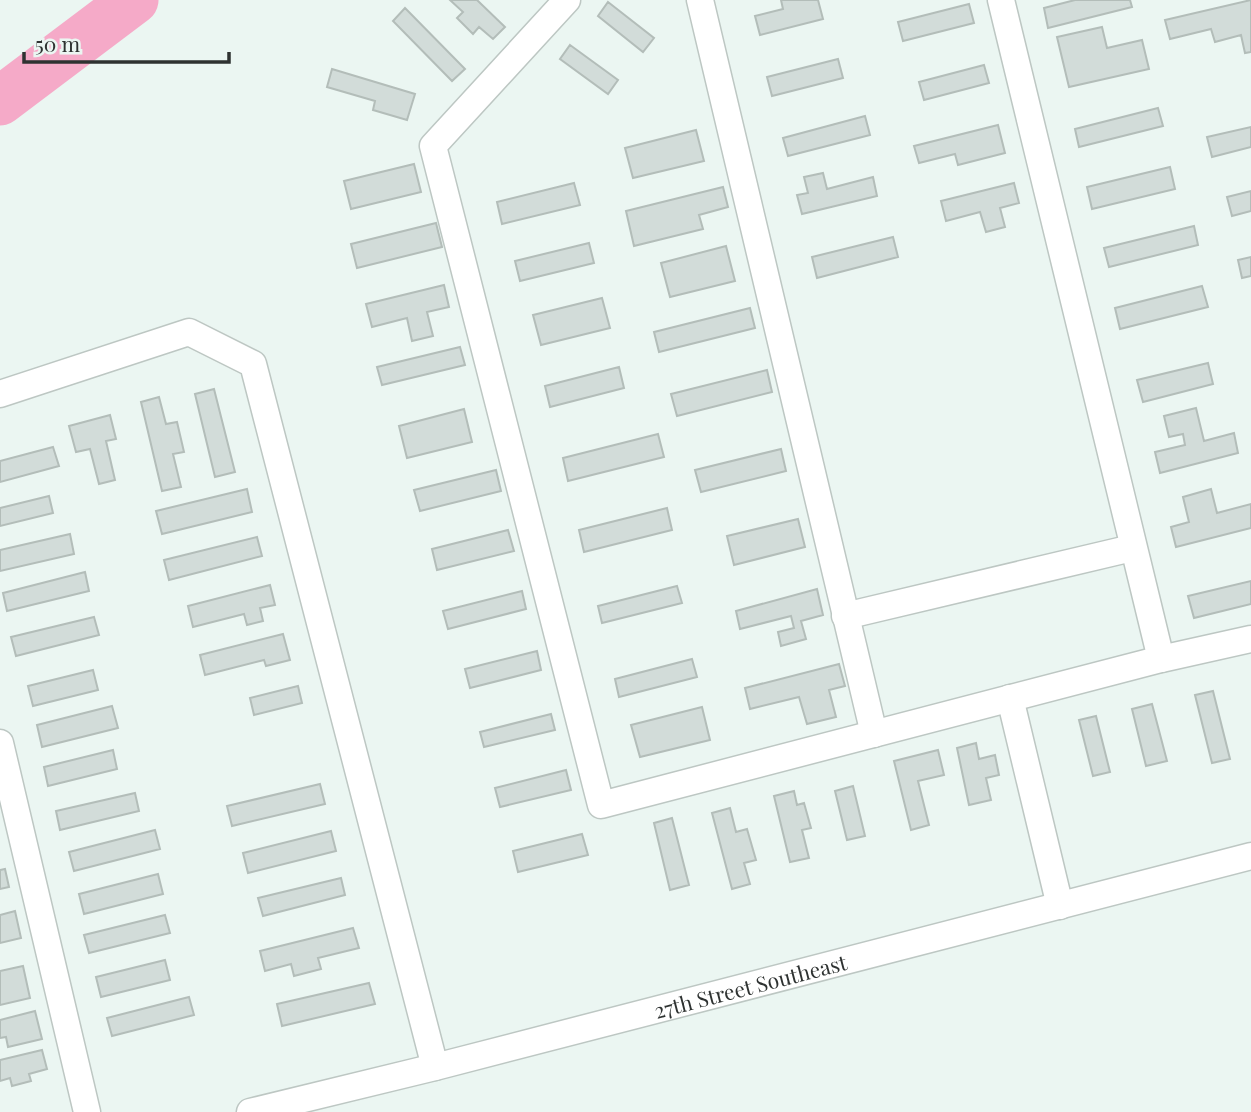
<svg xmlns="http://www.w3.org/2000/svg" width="1251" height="1112" font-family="'Playfair Display',serif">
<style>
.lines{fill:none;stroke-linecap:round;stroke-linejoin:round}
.river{stroke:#f5aac8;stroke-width:49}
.building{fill:#d2dcd9;stroke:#b3bdb9;stroke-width:2}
.minor-casing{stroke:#bdc7c3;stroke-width:29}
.minor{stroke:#fff;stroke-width:26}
.labels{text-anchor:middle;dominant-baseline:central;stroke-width:5;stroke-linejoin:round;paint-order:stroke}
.street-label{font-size:21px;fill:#2e3231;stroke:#ebf6f2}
</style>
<rect width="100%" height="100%" fill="#ebf6f2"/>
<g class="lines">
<!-- river -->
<path class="river" d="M 0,101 L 134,0"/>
</g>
<!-- building -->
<path class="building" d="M 450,0 L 477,0 L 505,27 L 493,39 L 479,27 L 473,34 L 457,18 L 463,12 Z
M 781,0 L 818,0 L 823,19 L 760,35 L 755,16 L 783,9 Z
M 1075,0 L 1130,0 L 1132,7 L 1048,28 L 1044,8 Z
M 1251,0 L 1251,52 L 1245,53 L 1241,35 L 1215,42 L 1211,29 L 1170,39 L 1165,20 Z
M 608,2 L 654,38 L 643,52 L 598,16 Z
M 969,4 L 974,23 L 903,41 L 898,22 Z
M 405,8 L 465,69 L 452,81 L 393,21 Z
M 1102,27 L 1107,48 L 1142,40 L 1149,69 L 1069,87 L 1057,37 Z
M 570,45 L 618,80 L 608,94 L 560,59 Z
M 838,59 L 843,78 L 772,96 L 767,77 Z
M 984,65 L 989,83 L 924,100 L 919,82 Z
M 332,69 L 415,94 L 407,120 L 373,110 L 375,101 L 327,87 Z
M 1158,108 L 1163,126 L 1079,147 L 1075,129 Z
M 865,116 L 870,135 L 788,156 L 783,138 Z
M 998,125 L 1005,153 L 958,165 L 955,154 L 919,163 L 914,146 Z
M 1251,127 L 1251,147 L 1212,157 L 1207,137 Z
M 696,130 L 704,161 L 633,178 L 625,148 Z
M 414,164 L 421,192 L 351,209 L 344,181 Z
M 1170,167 L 1175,189 L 1092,209 L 1087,187 Z
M 823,173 L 827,189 L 873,177 L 877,196 L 802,214 L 797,195 L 808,193 L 804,177 Z
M 574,183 L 580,205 L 502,224 L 497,202 Z
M 1014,183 L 1019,203 L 1000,208 L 1005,227 L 986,232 L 980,212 L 946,221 L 941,201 Z
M 723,187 L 728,207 L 699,215 L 703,229 L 634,246 L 626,211 Z
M 1251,191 L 1251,211 L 1232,216 L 1227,197 Z
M 436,223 L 442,247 L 357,268 L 351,244 Z
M 1194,226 L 1198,245 L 1109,267 L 1104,248 Z
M 893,237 L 898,257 L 817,278 L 812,257 Z
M 589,243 L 594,263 L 520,281 L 515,261 Z
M 726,246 L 735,281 L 670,297 L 661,263 Z
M 1251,257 L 1251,276 L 1242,278 L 1238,260 Z
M 444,285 L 449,307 L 427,312 L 433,336 L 412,341 L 407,318 L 372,327 L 366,304 Z
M 1202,286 L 1208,307 L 1120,329 L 1115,308 Z
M 602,298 L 610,328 L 541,345 L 533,315 Z
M 750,308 L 755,328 L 659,352 L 654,332 Z
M 460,347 L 465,365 L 382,385 L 377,367 Z
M 1208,363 L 1213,384 L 1143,402 L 1137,380 Z
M 619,367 L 624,388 L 550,407 L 545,386 Z
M 767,370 L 772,392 L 677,416 L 671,394 Z
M 214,389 L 235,472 L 215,477 L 195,394 Z
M 159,397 L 166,424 L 177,422 L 184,452 L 173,454 L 181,487 L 162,491 L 141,402 Z
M 1196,408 L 1204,441 L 1234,433 L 1238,453 L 1160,473 L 1155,452 L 1185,445 L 1183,434 L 1169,437 L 1164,416 Z
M 464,409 L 472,442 L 407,458 L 399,426 Z
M 110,415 L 116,439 L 106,441 L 115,480 L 99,484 L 90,449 L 76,452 L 69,426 Z
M 658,434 L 664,457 L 568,481 L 563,458 Z
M 53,447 L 59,466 L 0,482 L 0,461 Z
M 781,449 L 786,471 L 701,492 L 695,470 Z
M 496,470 L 501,491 L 420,511 L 414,490 Z
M 247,489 L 252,512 L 162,534 L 156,511 Z
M 1211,489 L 1217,513 L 1251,504 L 1251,528 L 1176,547 L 1171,527 L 1189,522 L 1183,497 Z
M 49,496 L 53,513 L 0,526 L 0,508 Z
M 667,508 L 672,530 L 584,552 L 579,530 Z
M 798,519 L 805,547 L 734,565 L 727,536 Z
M 508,530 L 514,551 L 437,570 L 432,549 Z
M 70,534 L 74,554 L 0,571 L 0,550 Z
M 257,537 L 262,556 L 169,580 L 164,560 Z
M 85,572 L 89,591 L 7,611 L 3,593 Z
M 1251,581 L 1251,604 L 1194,618 L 1188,596 Z
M 270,585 L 275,605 L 260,608 L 263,621 L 247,625 L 244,614 L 193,627 L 188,606 Z
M 677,586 L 682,603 L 602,623 L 598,606 Z
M 817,589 L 823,615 L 801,621 L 806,639 L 781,646 L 778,632 L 794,628 L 791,616 L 740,629 L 736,611 Z
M 522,591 L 526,609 L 448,629 L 443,611 Z
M 94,617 L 99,635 L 16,656 L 11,637 Z
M 283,634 L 290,660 L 266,666 L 264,660 L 205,675 L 200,655 Z
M 537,651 L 541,670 L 470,688 L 465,669 Z
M 692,659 L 697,677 L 619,697 L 615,679 Z
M 839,664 L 845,686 L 829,690 L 836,717 L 807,724 L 799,697 L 750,709 L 745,688 Z
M 93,670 L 98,690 L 33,706 L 28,686 Z
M 298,686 L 302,703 L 254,715 L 250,698 Z
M 1213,691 L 1230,759 L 1212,763 L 1195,695 Z
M 1152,704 L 1167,761 L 1146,766 L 1132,709 Z
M 112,706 L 118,728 L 42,747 L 37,725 Z
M 702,707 L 710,740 L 640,757 L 631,725 Z
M 551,714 L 555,730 L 484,747 L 480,732 Z
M 1096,716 L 1110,772 L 1093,776 L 1079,720 Z
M 976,743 L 979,759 L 995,755 L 999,775 L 986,778 L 991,800 L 969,805 L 957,748 Z
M 113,750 L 117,769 L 48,786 L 44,767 Z
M 938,750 L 944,775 L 918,781 L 929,825 L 911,830 L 894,761 Z
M 566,770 L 571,790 L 500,807 L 495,788 Z
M 320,784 L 325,804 L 232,826 L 227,806 Z
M 853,786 L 865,836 L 847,840 L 835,791 Z
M 794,791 L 797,805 L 804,803 L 811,828 L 802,830 L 809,858 L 790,862 L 774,796 Z
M 135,793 L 139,811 L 60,830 L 56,811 Z
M 730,808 L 736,832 L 747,829 L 756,860 L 744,863 L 750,884 L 732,889 L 712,813 Z
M 672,818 L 689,885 L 670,890 L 654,823 Z
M 155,830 L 160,849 L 74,871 L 69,852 Z
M 331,831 L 336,851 L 248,873 L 243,853 Z
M 582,834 L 588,855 L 518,872 L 513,851 Z
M 5,869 L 9,887 L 0,889 L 0,870 Z
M 158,874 L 163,894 L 84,914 L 79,894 Z
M 341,878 L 345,895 L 263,916 L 258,898 Z
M 15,911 L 21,938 L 0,943 L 0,915 Z
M 165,915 L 170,933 L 89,953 L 84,935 Z
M 353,928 L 359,948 L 318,958 L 321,969 L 294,976 L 291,964 L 265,971 L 260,951 Z
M 165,960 L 170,980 L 101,997 L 96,977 Z
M 23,966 L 30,998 L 0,1005 L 0,971 Z
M 369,983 L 375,1004 L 282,1026 L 277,1004 Z
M 189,997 L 194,1015 L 112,1036 L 107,1018 Z
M 35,1011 L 42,1039 L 8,1047 L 6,1037 L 0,1038 L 0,1020 Z
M 42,1050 L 47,1069 L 29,1074 L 31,1081 L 12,1086 L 10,1078 L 0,1081 L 0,1060 Z"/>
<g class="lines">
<!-- minor casing -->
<g class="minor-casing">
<g id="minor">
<path d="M 567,0 L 433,146 L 601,805 L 1161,659 L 1251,639"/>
<path d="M 700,0 L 874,734"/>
<path d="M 1001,0 L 1161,659"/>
<path d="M 0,394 L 189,332 L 253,364 L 435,1067"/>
<path d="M 845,616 L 1132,548"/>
<path d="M 1010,698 L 1060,906"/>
<path d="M 0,743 L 87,1112"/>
<path id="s1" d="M 250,1112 L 435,1067 L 1251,856"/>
</g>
</g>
<!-- minor -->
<use href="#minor" class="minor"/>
</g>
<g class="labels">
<!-- street labels -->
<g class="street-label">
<text stroke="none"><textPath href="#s1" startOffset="516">27th Street Southeast</textPath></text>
</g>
</g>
<!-- scale -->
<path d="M24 52v10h205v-10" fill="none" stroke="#2e3231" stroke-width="3.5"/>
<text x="35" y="52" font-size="21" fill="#2e3231" stroke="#ebf6f2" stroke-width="5" paint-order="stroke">50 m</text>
</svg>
